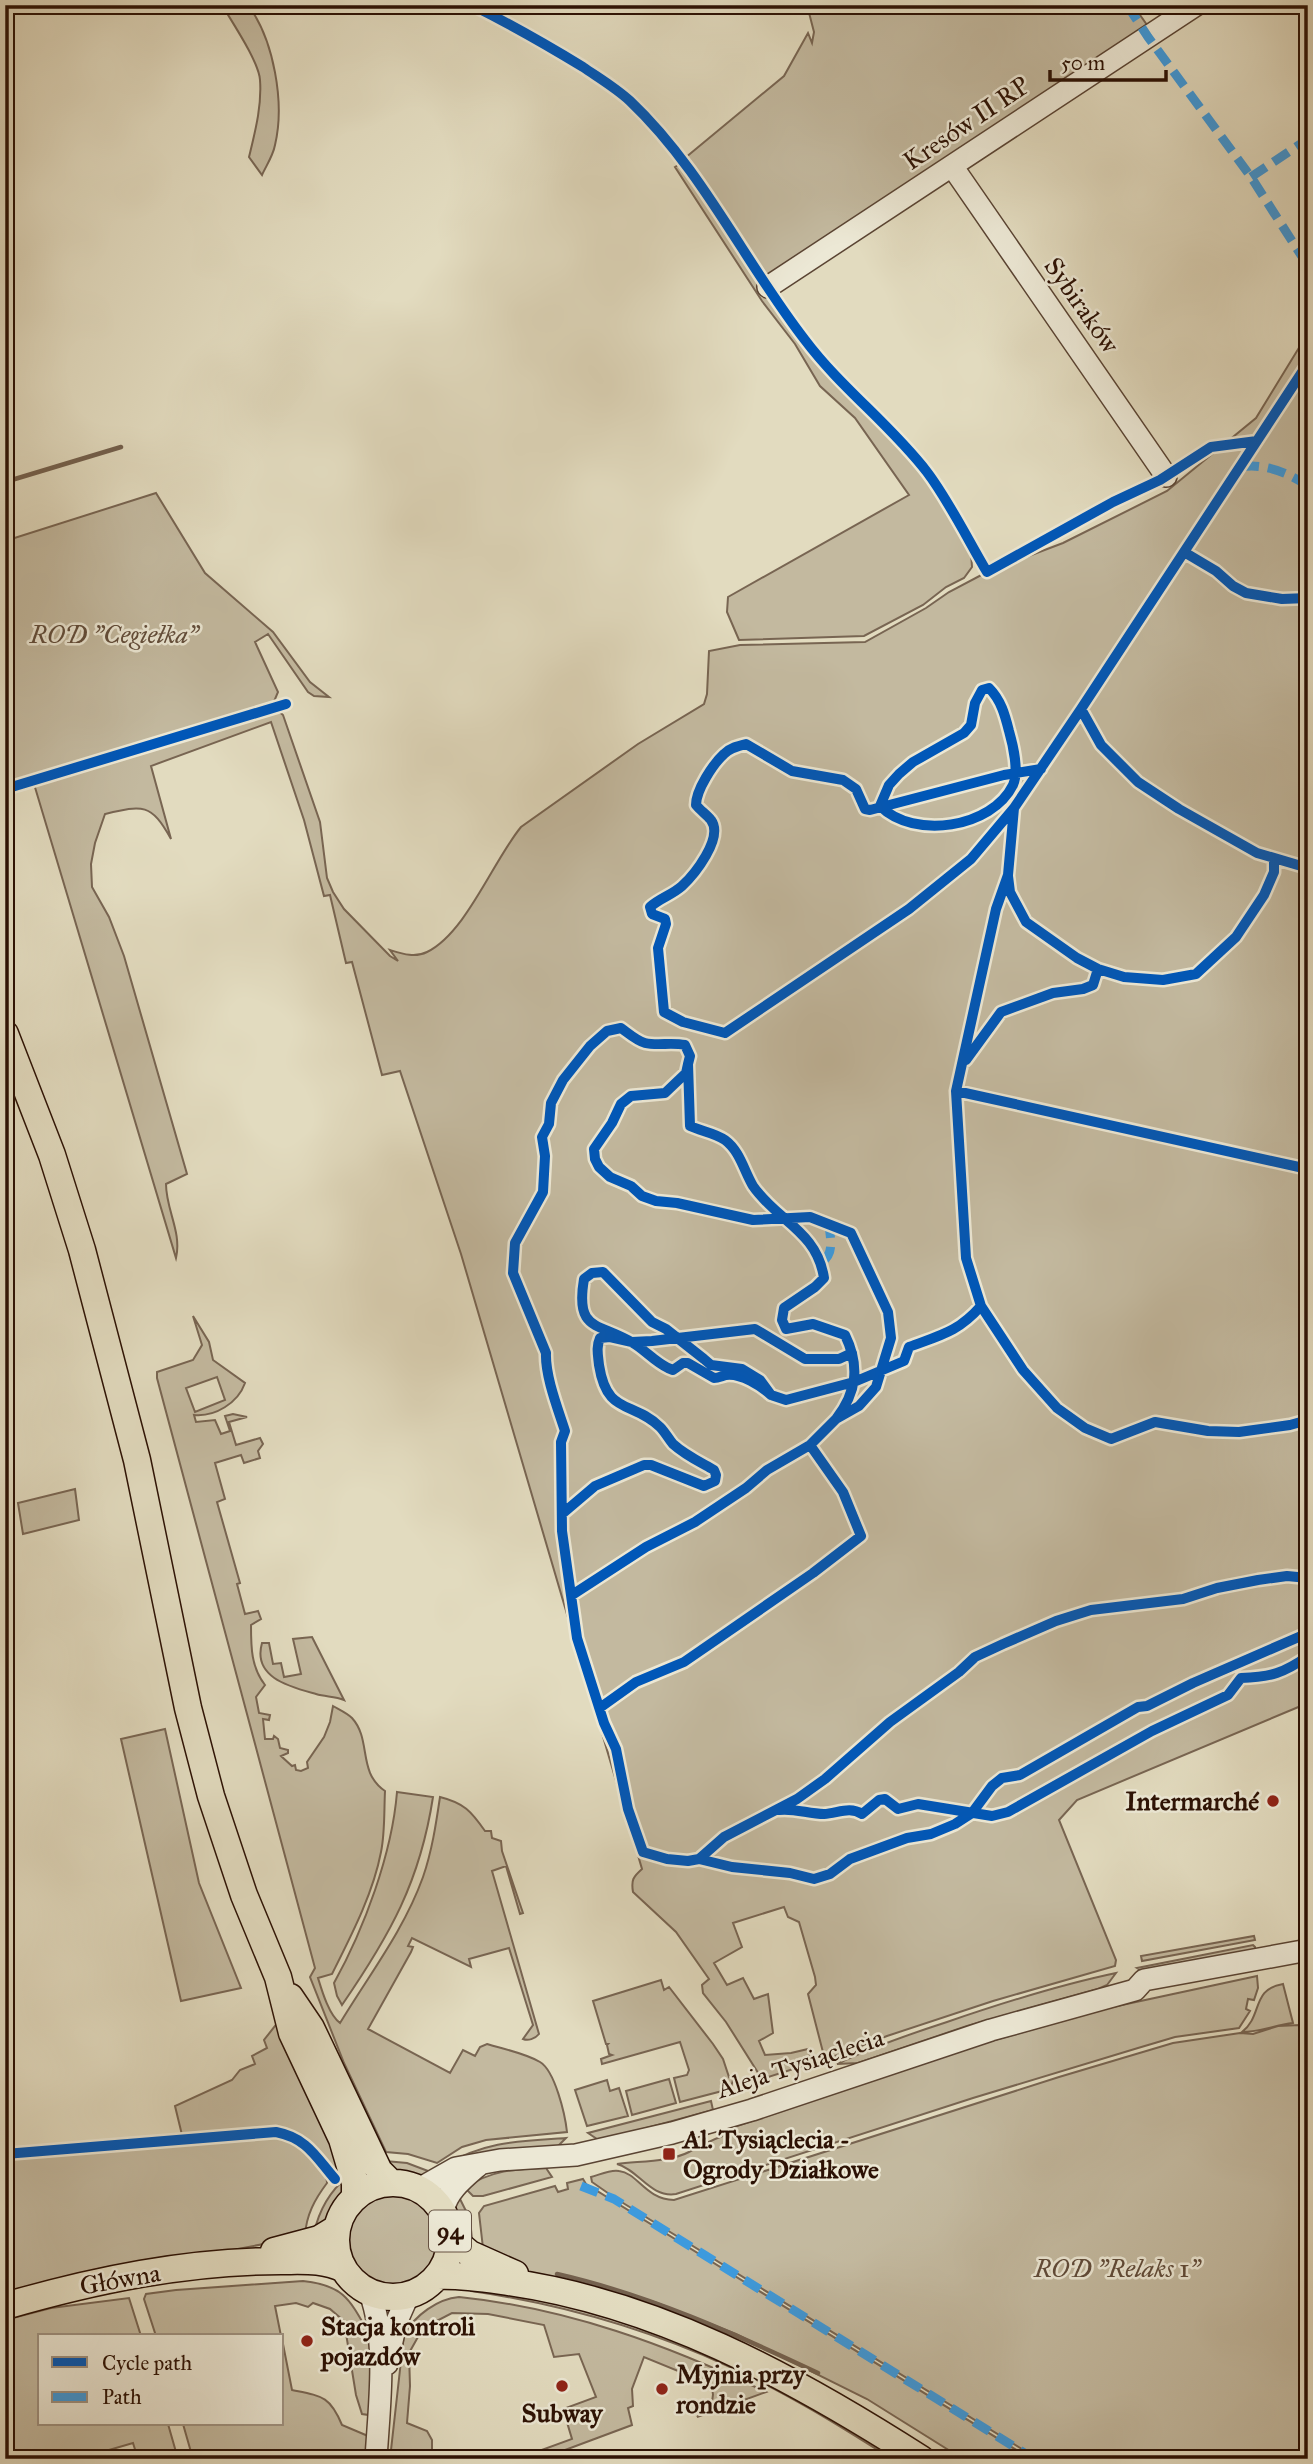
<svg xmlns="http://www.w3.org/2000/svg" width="1313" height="2464" font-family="'IM FELL Great Primer',serif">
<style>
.green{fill:#c3b99f;stroke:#786552;stroke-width:2;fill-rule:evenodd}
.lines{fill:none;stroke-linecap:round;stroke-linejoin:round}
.stream{stroke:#74614e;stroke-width:4.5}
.minor-casing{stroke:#5a4433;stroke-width:24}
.major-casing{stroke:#2c1104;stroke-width:29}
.minor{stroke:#ece8d5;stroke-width:21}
.major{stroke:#e2dbbf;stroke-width:26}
.quiet{stroke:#3d9add;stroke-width:9;stroke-dasharray:18 9;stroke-linecap:butt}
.cycleway-casing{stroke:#ece8d5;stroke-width:15}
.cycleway{stroke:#0057b8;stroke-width:10}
.poi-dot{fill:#8f2418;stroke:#ece8d5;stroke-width:2.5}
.labels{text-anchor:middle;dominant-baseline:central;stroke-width:5;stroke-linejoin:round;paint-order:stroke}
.shield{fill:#ece8d5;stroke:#665243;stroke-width:2}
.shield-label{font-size:24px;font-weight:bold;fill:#2c1104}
.street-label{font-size:26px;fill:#2c1104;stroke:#ece8d5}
.park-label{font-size:26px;font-style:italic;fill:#614c3a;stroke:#ece8d5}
.poi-label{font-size:26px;font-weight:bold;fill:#2c1104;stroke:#ece8d5;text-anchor:start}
</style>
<rect width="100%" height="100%" fill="#e2dbbf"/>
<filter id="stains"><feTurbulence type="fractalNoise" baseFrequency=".00286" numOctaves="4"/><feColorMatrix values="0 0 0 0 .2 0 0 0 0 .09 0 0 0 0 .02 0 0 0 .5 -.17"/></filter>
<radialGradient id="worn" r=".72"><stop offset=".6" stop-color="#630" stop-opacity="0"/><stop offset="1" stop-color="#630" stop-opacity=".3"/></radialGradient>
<!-- green -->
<path class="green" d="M 222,5 L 248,5 C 274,40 285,103 275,145 C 273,156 266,166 262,175 L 249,157 C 255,132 262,106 260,80 C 259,62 232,22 222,5 Z
M 807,5 L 1133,5 L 1147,25 L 767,282 L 685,163 L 687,162 L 685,158 L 784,76 L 808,33 L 812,43 L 814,32 Z
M 680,164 L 706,199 L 800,339 L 869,408 L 930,483 L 971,552 L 972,567 L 964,578 L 946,587 L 923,605 L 864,636 L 739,640 L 727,612 L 728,597 L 909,495 L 855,418 L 820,386 L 795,344 L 762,301 L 675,167 Z
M 1308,333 L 1308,1703 L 1077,1800 L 1059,1820 L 1116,1960 L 1115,1966 L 993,2001 L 887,2036 L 825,2060 L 808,1994 L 816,1985 L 815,1977 L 799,1922 L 788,1917 L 784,1907 L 733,1923 L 742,1947 L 714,1963 L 727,1985 L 743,1978 L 754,1999 L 768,1994 L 773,2033 L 759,2041 L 765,2055 L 791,2053 L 808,2049 L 812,2063 L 762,2079 L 726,2022 L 703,1993 L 702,1985 L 709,1979 L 676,1932 L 633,1892 C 631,1880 633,1877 642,1869 L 461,1254 L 400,1071 L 382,1075 L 352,962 L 346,963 L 330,895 L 324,896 L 304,820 L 271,722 L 151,766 L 171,839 C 151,803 143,805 105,814 L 95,843 L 91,864 L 92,887 L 109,917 L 124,956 L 187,1174 L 166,1184 C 166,1210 182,1232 176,1258 L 34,784 L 235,720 L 277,710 L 283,715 L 320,822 L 327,878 L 333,892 L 344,909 L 390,956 L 398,961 L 390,950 C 403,954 415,958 427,952 C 466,933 493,861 521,827 L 638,744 L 704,704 L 707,694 L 709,651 L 740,645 L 865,642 L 926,608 L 949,592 L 987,572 L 1063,543 L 1167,491 L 1256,418 Z
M 156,493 L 205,573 L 273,632 L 310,682 L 329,697 L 314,696 L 308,692 L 268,634 L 255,642 L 278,692 L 273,704 L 61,770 L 33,778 L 31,775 L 5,783 L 5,541 Z
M 193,1316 L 209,1342 L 213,1360 L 245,1383 C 238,1403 215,1417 194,1415 L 196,1422 L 215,1420 L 221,1434 L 230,1431 L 225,1416 L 233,1414 L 247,1417 L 229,1422 L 236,1445 L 260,1438 L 263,1444 L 258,1451 L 260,1458 L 244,1463 L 241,1455 L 215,1463 L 225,1499 L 217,1502 L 240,1583 L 237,1584 L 245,1614 L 258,1611 L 261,1619 L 251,1625 C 251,1647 251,1667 265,1685 L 256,1697 L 259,1713 L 270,1715 L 269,1720 L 263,1719 L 265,1739 L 273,1739 L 274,1736 L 278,1739 L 280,1748 L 288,1750 L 288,1753 L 281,1756 L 292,1766 L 295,1765 L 296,1770 L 301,1771 L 308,1768 L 307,1762 L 324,1737 L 330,1722 L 333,1706 C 338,1709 347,1713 352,1718 C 372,1740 357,1772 385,1791 C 384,1811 385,1833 381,1852 C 373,1894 351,1936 332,1974 L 318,1978 C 322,1991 329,2015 340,2023 C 369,1975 404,1930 423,1877 C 432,1851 436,1824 440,1797 C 464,1803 471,1811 485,1831 L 491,1831 L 492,1838 L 501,1841 L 502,1851 L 523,1913 L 520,1914 L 506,1866 L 492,1871 L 539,2034 C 535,2039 528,2041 523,2039 L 533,2025 L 509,1948 L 469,1959 L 471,1967 L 412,1938 L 408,1946 L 413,1947 L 411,1952 L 368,2029 L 450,2073 L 463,2050 L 475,2056 L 480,2047 L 487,2044 C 503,2049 525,2053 540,2062 C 555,2071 565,2114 567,2132 L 486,2140 L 462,2147 L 437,2163 L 408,2154 L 386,2152 L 344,2063 L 310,1977 L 315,1968 L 157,1378 L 157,1372 L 193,1360 L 202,1345 ZM 217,1377 L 225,1400 L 195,1412 L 186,1388 Z
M 75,1489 L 79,1520 L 23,1534 L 18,1503 Z
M 312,1637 L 344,1700 C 335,1696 326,1697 316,1694 C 291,1687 252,1678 262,1643 L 269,1643 L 273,1664 L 281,1663 L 284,1677 L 301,1674 L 293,1639 Z
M 165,1729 L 199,1883 L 241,1988 L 181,2001 L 121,1739 Z
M 397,1792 L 433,1797 C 420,1882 390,1935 342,2005 L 337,1996 L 334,1983 C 364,1929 392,1854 397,1792 Z
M 1254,1936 L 1255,1940 L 1142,1961 L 1141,1956 Z
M 1253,1945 L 1255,1947 L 1255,1955 L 1144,1972 L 1137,1968 Z
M 1116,1973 L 1107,1985 L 1098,1989 L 967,2026 L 858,2063 L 837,2064 C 872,2047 910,2034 947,2022 C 1002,2003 1059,1985 1116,1973 Z
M 1257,1976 L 1258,1988 L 1254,2000 L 1248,1999 L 1246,2009 L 1250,2011 L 1239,2028 L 1175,2037 L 1138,2048 L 973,2098 L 676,2194 C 650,2198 639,2170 617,2164 C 638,2161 670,2162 689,2152 C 701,2146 714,2138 729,2134 L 728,2129 L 984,2043 L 1108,2008 Z
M 661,1980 L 664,1990 L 669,1987 L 713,2044 L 723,2059 L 729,2077 L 731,2076 L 733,2080 L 731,2087 L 726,2090 L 680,2102 L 674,2078 L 687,2075 L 689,2070 L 680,2042 L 602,2064 L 601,2059 L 612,2055 L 609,2054 L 607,2045 L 608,2044 L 606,2044 L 593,2001 Z
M 1283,1984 L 1293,2023 C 1275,2025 1260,2032 1242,2032 C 1263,2016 1251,1989 1283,1984 Z
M 282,2017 L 329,2125 L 338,2170 C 320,2166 312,2143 297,2134 C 278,2121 207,2133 182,2135 L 175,2106 L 232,2080 L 240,2070 L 255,2064 L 252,2056 L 267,2048 L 264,2040 Z
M 1300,2025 L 1308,2046 L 1308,2459 L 1038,2459 L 615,2198 L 592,2182 L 591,2177 C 599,2175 611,2169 619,2171 C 638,2173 645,2199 674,2200 L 1059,2077 L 1173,2043 L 1240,2033 L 1253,2034 L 1278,2026 Z
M 669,2079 L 676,2103 L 632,2115 L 626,2091 Z
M 607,2080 L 610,2091 L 619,2088 L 628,2116 L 587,2126 L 575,2090 Z
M 711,2101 L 713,2110 L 606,2139 L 597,2139 L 588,2133 Z
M 264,2135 C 272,2136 280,2135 287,2137 C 300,2141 327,2169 327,2183 C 315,2199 306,2215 305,2236 L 5,2294 L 5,2158 Z
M 566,2138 L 555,2149 L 443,2166 C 485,2141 519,2141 566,2138 Z
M 385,2161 L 407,2163 L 436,2174 C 418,2180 412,2180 394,2176 Z
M 546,2168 L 552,2177 L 483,2196 L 473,2196 L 465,2188 C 491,2170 515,2169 546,2168 Z
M 347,2177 C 345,2203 336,2219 314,2233 C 319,2210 329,2192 347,2177 Z
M 583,2179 L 586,2184 L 1031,2459 L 963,2459 L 867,2399 L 736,2334 L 657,2303 L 594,2283 L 557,2275 L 559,2282 L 517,2268 L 483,2248 L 479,2213 L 484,2206 L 555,2186 L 558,2192 L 568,2189 L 567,2183 Z
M345 2241a49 49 0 1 1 98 0a49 49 0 1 1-98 0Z
M 458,2195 L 470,2219 L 473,2250 C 457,2233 449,2217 458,2195 Z
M 303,2281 C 342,2285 349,2298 367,2330 L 371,2332 L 372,2377 L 369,2415 L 362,2414 L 356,2395 L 344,2321 L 330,2309 L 313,2303 L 308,2307 L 296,2303 L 275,2306 L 281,2336 L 156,2336 L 144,2299 L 146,2294 L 176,2290 Z
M 470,2288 L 585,2307 L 728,2360 L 905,2459 L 892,2459 C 840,2426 787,2393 730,2367 C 648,2329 561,2304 471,2291 Z
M 459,2297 C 567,2308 668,2345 766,2392 L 697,2417 C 709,2407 718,2399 710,2384 L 644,2357 L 632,2389 L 633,2406 L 628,2408 L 632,2425 L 541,2459 L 517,2459 L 572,2439 L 563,2409 L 596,2397 L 579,2354 L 554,2357 L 544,2325 L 488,2314 L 452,2313 L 423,2328 L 409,2353 L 410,2386 L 407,2423 L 427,2431 L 432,2440 L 432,2459 L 390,2459 L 404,2334 C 416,2315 437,2299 459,2297 Z
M 129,2298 L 141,2336 L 40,2336 L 40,2424 L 168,2424 L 178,2459 L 138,2459 L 133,2443 L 78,2459 L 5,2459 L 5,2320 L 51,2308 Z
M 282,2339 L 292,2390 C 322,2396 330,2396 342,2425 L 368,2436 L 367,2459 L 193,2459 L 183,2424 L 282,2424 Z"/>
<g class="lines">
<!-- stream -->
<path class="stream" d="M 5,482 L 121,447
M 557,2274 C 649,2295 733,2333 818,2373"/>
<!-- minor casing -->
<g class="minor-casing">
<path id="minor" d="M 952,166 L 1166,476
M 768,287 L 1196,5
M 419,2189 L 456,2168 L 500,2160 L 576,2155 L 672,2133 L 752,2110 L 991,2030 L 1135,1990 L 1144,1980 L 1308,1950
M 443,2211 C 447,2191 464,2178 479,2165
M 370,2293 C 388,2343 379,2406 376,2459
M 387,2364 L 396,2323 L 408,2296"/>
</g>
<!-- major casing -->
<g class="major-casing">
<path id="major" d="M 5,1034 L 52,1155 L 82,1250 L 137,1460 L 188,1708 L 211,1796 L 244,1895 L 278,1977 L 292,2033 L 342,2139 L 355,2183 L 355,2196
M 290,1997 L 311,2028 L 379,2171 L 390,2182
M336 2240a57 57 0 1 1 114 0a57 57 0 1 1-114 0Z
M 451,2238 L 470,2254 L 515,2274
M 274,2251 L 319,2239 L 337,2228
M 438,2276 C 459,2275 480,2278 501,2281 C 654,2301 793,2377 921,2459
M 5,2306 C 95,2280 187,2261 281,2261 C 303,2261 323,2259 344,2269"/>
</g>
<!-- minor -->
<use href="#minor" class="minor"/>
<!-- major -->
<use href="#major" class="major"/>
<!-- quiet -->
<path class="quiet" d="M 1127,5 L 1148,37 L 1251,177 L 1308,266
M 1251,177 L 1308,139
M 1241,467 C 1264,463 1289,473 1308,486
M 822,1262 C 835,1253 830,1238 829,1224
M 581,2186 L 614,2199 L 630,2209 L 1034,2459"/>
<!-- cycleway casing -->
<g class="cycleway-casing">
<path id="cycleway" d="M 472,5 C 510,24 547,45 583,67 C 599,78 616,88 630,101 C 702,169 745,263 805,340 C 841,388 891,425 927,472 C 949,501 968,540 987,572 L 1113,502 L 1160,480 L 1211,447 L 1257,441
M 1308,363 L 1081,709 L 1014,808 L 1008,875 L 996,909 L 956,1091 L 966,1258 L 981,1306 L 1023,1370 L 1057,1408 L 1085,1428 L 1111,1439 L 1155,1422 L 1208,1431 L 1239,1432 L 1290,1425 L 1308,1420
M 1184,552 L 1216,571 L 1233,586 L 1246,593 L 1282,599 L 1308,598
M 989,688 C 1001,700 1005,715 1009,731 C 1013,745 1019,772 1013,785 C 992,828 914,840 880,806 L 889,785 L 899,774 L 913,762 L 964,733 L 971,725 L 975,703 L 982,690 Z
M 1081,709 L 1101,745 L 1138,782 L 1179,809 L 1257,853 L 1308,868
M 5,789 L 286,704
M 1014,808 L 971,859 L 909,909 L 725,1033 L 683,1022 L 664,1012 L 658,948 L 666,924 L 665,919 L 652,914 L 650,907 C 660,898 672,895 682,886 C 694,875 724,838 711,820 C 707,815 700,810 696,805 C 696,790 713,764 724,754 C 730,748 738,746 746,744 L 792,771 L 843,780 L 856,789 L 865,809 L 870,810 L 1004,775 L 1041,769
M 1008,876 L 1010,892 L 1026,922 L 1077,958 L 1098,969 L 1124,977 L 1163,980 L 1196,974 L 1236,937 L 1264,895 L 1274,872 L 1274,860
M 966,1060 L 1001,1012 L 1053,993 L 1083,989 L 1093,985 L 1098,969
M 688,1064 L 686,1073 L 665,1093 L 631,1096 L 621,1104 L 612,1123 L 594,1149 L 595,1159 L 599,1167 L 610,1177 L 631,1186 L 642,1196 L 656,1201 L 677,1203 L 753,1220 L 810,1217 L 851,1233 L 888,1312 L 891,1338 L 876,1387 L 859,1406 L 836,1419 L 810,1445
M 956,1091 L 1308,1169
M 771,1395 C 761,1386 741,1373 726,1375 C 722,1376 718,1378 714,1378 L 688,1363 L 683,1363 L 673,1370 L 668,1368 C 655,1362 645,1350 633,1343 C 598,1322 575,1332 584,1279 L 592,1273 L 603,1272 L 652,1322 L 666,1329 L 704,1359 L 711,1365 L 742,1369 L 760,1380 L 771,1395 L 786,1400 L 854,1382 L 904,1361 L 909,1347 C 941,1335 958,1332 981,1306
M 836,1419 C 857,1392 860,1366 845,1335 L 813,1324 L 786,1329 L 782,1320 L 784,1308 L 815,1287 L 824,1278 C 817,1231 777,1221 753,1186 C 744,1171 740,1151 725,1140 C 715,1133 701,1131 690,1126 L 688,1064 L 690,1056 L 685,1045 C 671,1042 658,1046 645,1043 C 637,1041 628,1033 621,1028 L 607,1031 L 590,1046 L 563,1080 L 551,1103 L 549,1124 L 542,1137 L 545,1156 L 543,1192 L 515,1243 L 513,1273 L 546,1353 C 545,1376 558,1409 565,1431 L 561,1442 L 562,1531 L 577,1638 L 604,1723 L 616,1749 L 628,1809 L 643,1852 L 667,1859 L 688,1861 L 699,1859 L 732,1867 L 790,1873 L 814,1879 L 830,1874 L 850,1859 L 907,1838 L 931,1834 L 955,1824 L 972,1813 L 992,1786 L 1002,1778 L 1020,1775 L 1138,1707 L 1147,1706 L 1193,1683 L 1308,1633
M 562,1514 L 595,1486 L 644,1465 L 651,1465 L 704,1486 L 715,1481 L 716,1475 L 714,1470 C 700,1462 685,1455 673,1444 C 668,1438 665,1432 660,1427 C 632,1400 607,1416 599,1365 C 598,1355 596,1347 600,1338 L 610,1337 L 632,1342 L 652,1341 L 755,1329 L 805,1359 L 839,1359 L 852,1353
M 572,1595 L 646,1547 L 695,1522 L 746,1488 L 767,1470 L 810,1445 L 843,1492 L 861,1536 L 813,1573 L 684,1662 L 636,1682 L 601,1707
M 779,1810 C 794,1808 809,1814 824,1814 C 838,1813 850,1806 862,1814 L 879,1800 L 885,1799 L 898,1809 L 918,1804 L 992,1816 L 1008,1812 L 1152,1731 L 1228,1695 L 1241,1678 C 1271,1677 1284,1673 1308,1656
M 699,1859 L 724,1837 L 797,1799 L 825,1779 L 890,1722 L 959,1672 L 975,1657 L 1003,1644 L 1056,1621 L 1091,1610 L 1183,1599 L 1217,1588 L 1258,1580 L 1287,1576 L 1308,1578
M 5,2154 L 276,2132 C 307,2138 316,2157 335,2179"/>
</g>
<!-- cycleway -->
<use href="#cycleway" class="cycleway"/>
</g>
<!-- markers -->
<g class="poi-dot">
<circle cx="1273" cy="1801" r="7"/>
<rect x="662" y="2147" width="14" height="14" rx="3.5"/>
<circle cx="307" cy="2341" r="7"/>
<circle cx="562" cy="2386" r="7"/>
<circle cx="662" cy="2389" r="7"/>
</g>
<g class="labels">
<!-- shield labels -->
<rect class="shield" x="429" y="2210.5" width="42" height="41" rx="5"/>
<g class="shield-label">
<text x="450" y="2231">94</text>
</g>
<!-- street labels -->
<g class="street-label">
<text transform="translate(966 123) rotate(-34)">Kresów II RP</text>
<text transform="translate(1082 305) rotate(55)">Sybiraków</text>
<text transform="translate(800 2063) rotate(-18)">Aleja Tysiąclecia</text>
<text transform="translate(120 2279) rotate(-10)">Główna</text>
</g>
<!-- park labels -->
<g class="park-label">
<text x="114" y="634">ROD "Cegiełka"</text>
<text x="1117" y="2268">ROD "Relaks 1"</text>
</g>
<!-- poi labels -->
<g class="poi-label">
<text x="1259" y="1801" text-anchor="end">Intermarché</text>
<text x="683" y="2139">Al. Tysiąclecia -<tspan x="683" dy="30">Ogrody Działkowe</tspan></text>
<text x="321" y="2326">Stacja kontroli<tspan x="321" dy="30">pojazdów</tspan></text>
<text x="676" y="2374">Myjnia przy<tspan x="676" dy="30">rondzie</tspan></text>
<text x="562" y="2413" text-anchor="middle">Subway</text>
</g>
</g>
<!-- margin -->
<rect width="1313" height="2464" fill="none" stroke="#e2dbbf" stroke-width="28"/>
<rect x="7" y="7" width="1299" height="2450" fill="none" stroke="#2c1104" stroke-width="3.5"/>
<rect x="14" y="14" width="1285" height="2436" fill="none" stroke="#2c1104" stroke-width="2"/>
<!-- legend -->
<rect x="38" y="2334" width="245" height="91" fill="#ece8d5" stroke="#9f9281" stroke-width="2"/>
<rect x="52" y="2357" width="35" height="10" fill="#0057b8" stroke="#9f9281" stroke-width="2"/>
<text x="102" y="2370" font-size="21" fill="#2c1104">Cycle path</text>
<rect x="52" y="2392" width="35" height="10" fill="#3d9add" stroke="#9f9281" stroke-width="2"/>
<text x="102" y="2404" font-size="21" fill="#2c1104">Path</text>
<!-- scale -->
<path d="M1050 70v10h116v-10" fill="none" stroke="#2c1104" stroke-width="3.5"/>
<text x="1061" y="70" font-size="21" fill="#2c1104" stroke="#ece8d5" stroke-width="5" paint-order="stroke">50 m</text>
<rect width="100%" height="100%" filter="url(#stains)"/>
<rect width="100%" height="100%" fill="url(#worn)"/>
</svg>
